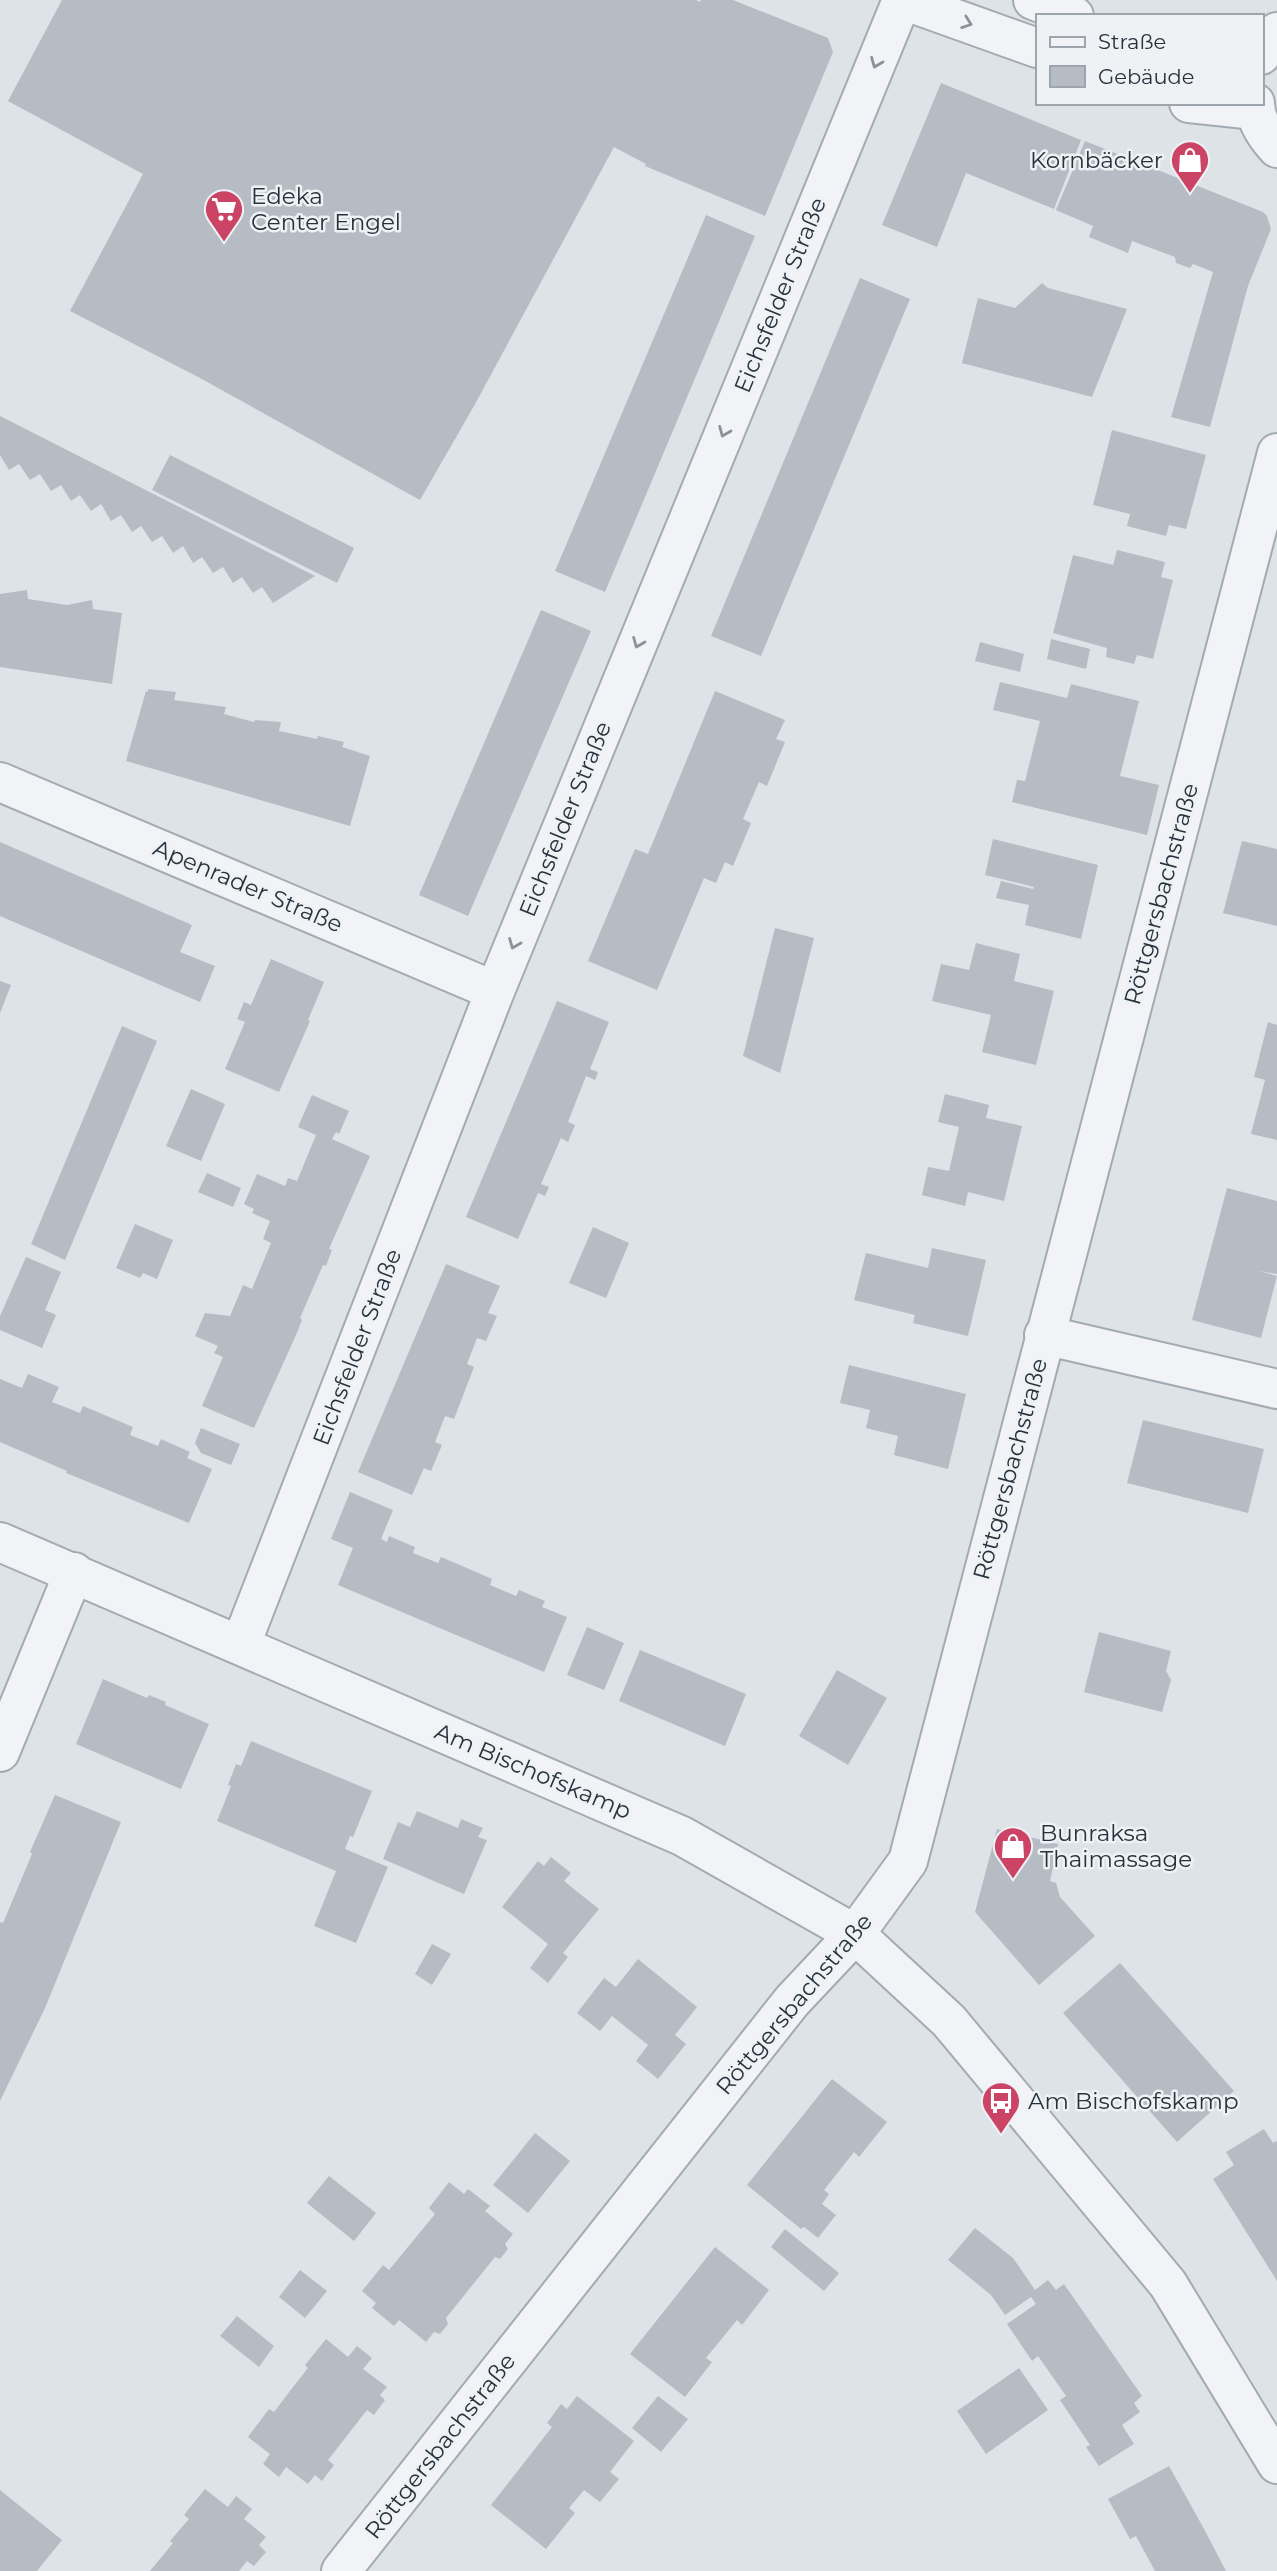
<svg xmlns="http://www.w3.org/2000/svg" width="1277" height="2571" font-family="Montserrat,sans-serif">
<style>
.building{fill:#b6bcc4}
.lines{fill:none;stroke-linecap:round;stroke-linejoin:round}
.minor-casing{stroke:#a4aab2;stroke-width:42}
.tertiary-casing{stroke:#a4aab2;stroke-width:42}
.minor{stroke:#f1f3f6;stroke-width:38}
.tertiary{stroke:#f1f3f6;stroke-width:38}
.oneway{stroke:#8c929a}
.labels{text-anchor:middle;dominant-baseline:central;stroke-width:5;stroke-linejoin:round;paint-order:stroke}
.poi-label{font-size:23px;fill:#28323e;stroke:#eef2f5;text-anchor:start}
.street-label{font-size:23px;fill:#28323e;stroke:#eef2f5}
</style>
<rect width="100%" height="100%" fill="#dee3e8"/>
<!-- building -->
<path class="building" d="M 62,0 L 696,0 L 700,2 L 701,0 L 733,0 L 828,38 L 833,52 L 765,216 L 645,166 L 646,164 L 614,147 L 474,406 L 420,500 L 200,378 L 70,311 L 143,174 L 8,101 Z
M 941,83 L 1081,140 L 1054,209 L 966,173 L 937,247 L 882,225 Z
M 1085,141 L 1263,212 L 1267,216 L 1271,229 L 1248,286 L 1210,427 L 1171,417 L 1213,272 L 1193,264 L 1190,268 L 1176,263 L 1175,257 L 1132,241 L 1128,253 L 1089,237 L 1093,226 L 1056,210 Z
M 706,215 L 755,236 L 605,592 L 555,571 Z
M 860,278 L 910,299 L 761,656 L 711,636 Z
M 1042,283 L 1048,288 L 1127,309 L 1092,397 L 962,363 L 978,298 L 1015,308 Z
M 0,416 L 315,576 L 273,603 L 262,587 L 253,593 L 242,577 L 233,583 L 223,567 L 213,573 L 202,557 L 193,563 L 183,546 L 173,553 L 162,536 L 152,542 L 141,526 L 132,532 L 121,515 L 111,521 L 101,504 L 91,511 L 80,495 L 71,501 L 61,485 L 51,491 L 40,474 L 30,480 L 19,464 L 9,470 L 0,455 Z
M 1112,430 L 1206,455 L 1186,529 L 1169,525 L 1166,536 L 1127,526 L 1130,514 L 1093,505 Z
M 170,455 L 354,548 L 337,583 L 152,490 Z
M 1117,550 L 1165,562 L 1161,577 L 1173,580 L 1153,659 L 1137,655 L 1134,664 L 1106,657 L 1107,648 L 1053,633 L 1073,555 L 1113,565 Z
M 27,590 L 28,599 L 67,605 L 92,600 L 93,609 L 122,613 L 112,684 L 0,667 L 0,594 Z
M 541,610 L 591,631 L 468,916 L 419,895 Z
M 1051,639 L 1090,649 L 1086,669 L 1047,659 Z
M 980,642 L 1024,654 L 1020,672 L 975,661 Z
M 1000,682 L 1067,698 L 1071,684 L 1139,701 L 1120,776 L 1159,785 L 1147,835 L 1012,802 L 1017,780 L 1025,781 L 1040,721 L 993,710 Z
M 148,689 L 176,692 L 174,700 L 226,707 L 224,714 L 254,722 L 255,720 L 281,722 L 279,731 L 317,739 L 318,736 L 344,742 L 342,747 L 370,756 L 350,826 L 126,761 L 146,691 L 148,692 Z
M 715,691 L 785,720 L 776,739 L 785,742 L 767,786 L 759,782 L 743,819 L 751,823 L 733,866 L 725,862 L 716,883 L 704,878 L 657,990 L 588,961 L 635,849 L 648,854 Z
M 993,839 L 1098,865 L 1081,939 L 1025,925 L 1029,905 L 996,898 L 1001,881 L 1033,889 L 1034,887 L 985,875 Z
M 1242,841 L 1277,849 L 1277,926 L 1223,913 Z
M 0,842 L 192,925 L 180,952 L 215,966 L 200,1002 L 0,916 Z
M 775,928 L 814,938 L 780,1073 L 743,1056 Z
M 976,943 L 1020,954 L 1014,981 L 1054,991 L 1036,1065 L 982,1052 L 991,1015 L 932,1001 L 941,964 L 969,970 Z
M 271,959 L 324,982 L 308,1020 L 310,1021 L 279,1092 L 225,1069 L 245,1022 L 237,1019 L 244,1002 L 251,1005 Z
M 0,981 L 11,985 L 0,1013 Z
M 557,1001 L 609,1022 L 590,1069 L 598,1072 L 595,1080 L 586,1076 L 568,1122 L 575,1125 L 568,1142 L 561,1138 L 541,1184 L 549,1187 L 545,1196 L 538,1193 L 518,1239 L 466,1217 Z
M 1268,1022 L 1277,1025 L 1277,1140 L 1251,1134 L 1265,1080 L 1254,1077 Z
M 122,1026 L 157,1041 L 65,1260 L 31,1244 Z
M 191,1089 L 225,1104 L 201,1161 L 166,1146 Z
M 945,1094 L 989,1105 L 986,1118 L 1022,1126 L 1004,1201 L 968,1192 L 965,1206 L 922,1195 L 928,1167 L 949,1171 L 959,1127 L 938,1122 Z
M 312,1095 L 349,1111 L 339,1134 L 336,1132 L 332,1139 L 370,1156 L 329,1249 L 332,1250 L 326,1266 L 323,1265 L 300,1318 L 302,1320 L 296,1335 L 254,1428 L 202,1406 L 223,1357 L 214,1353 L 218,1346 L 195,1336 L 205,1313 L 230,1316 L 243,1285 L 252,1289 L 271,1243 L 263,1239 L 270,1221 L 252,1213 L 254,1209 L 244,1204 L 257,1174 L 285,1186 L 288,1178 L 297,1181 L 316,1135 L 298,1127 Z
M 207,1173 L 241,1188 L 233,1207 L 198,1192 Z
M 1227,1188 L 1277,1201 L 1277,1274 L 1259,1271 L 1277,1276 L 1261,1338 L 1192,1320 Z
M 135,1224 L 173,1240 L 157,1279 L 143,1273 L 140,1278 L 116,1268 Z
M 593,1227 L 629,1243 L 606,1298 L 569,1283 Z
M 932,1248 L 986,1260 L 968,1336 L 913,1323 L 915,1315 L 854,1300 L 866,1253 L 928,1268 Z
M 26,1257 L 61,1272 L 45,1310 L 56,1315 L 42,1348 L 0,1330 L 0,1316 Z
M 446,1264 L 500,1286 L 488,1313 L 497,1316 L 486,1341 L 477,1338 L 467,1364 L 474,1367 L 454,1419 L 445,1416 L 435,1442 L 442,1445 L 431,1471 L 424,1468 L 412,1495 L 358,1472 Z
M 849,1365 L 966,1394 L 948,1469 L 894,1455 L 898,1436 L 866,1428 L 870,1410 L 840,1403 Z
M 28,1374 L 59,1387 L 52,1402 L 80,1413 L 83,1406 L 107,1416 L 133,1427 L 130,1435 L 158,1446 L 161,1439 L 190,1452 L 187,1458 L 212,1469 L 189,1523 L 66,1473 L 67,1471 L 0,1442 L 0,1379 L 22,1388 Z
M 1143,1420 L 1264,1449 L 1248,1513 L 1127,1483 Z
M 201,1428 L 240,1444 L 231,1465 L 201,1453 L 195,1443 Z
M 350,1492 L 393,1510 L 381,1539 L 387,1542 L 389,1536 L 415,1547 L 413,1553 L 438,1563 L 441,1557 L 467,1568 L 492,1579 L 490,1585 L 516,1596 L 519,1590 L 545,1601 L 542,1607 L 567,1617 L 544,1672 L 338,1585 L 353,1548 L 331,1539 Z
M 587,1627 L 624,1643 L 604,1690 L 567,1675 Z
M 1099,1632 L 1171,1651 L 1166,1671 L 1171,1680 L 1162,1712 L 1084,1692 Z
M 640,1650 L 746,1694 L 725,1746 L 619,1701 Z
M 837,1670 L 887,1698 L 848,1765 L 799,1736 Z
M 103,1679 L 147,1698 L 149,1695 L 166,1702 L 165,1705 L 209,1724 L 181,1789 L 76,1744 Z
M 251,1741 L 372,1791 L 353,1837 L 350,1836 L 345,1849 L 388,1867 L 356,1943 L 314,1926 L 336,1871 L 217,1821 L 231,1786 L 228,1785 L 236,1764 L 241,1766 Z
M 55,1795 L 121,1822 L 45,2008 L 0,2101 L 0,1922 L 3,1923 L 32,1854 L 30,1852 Z
M 417,1811 L 458,1828 L 461,1819 L 483,1828 L 478,1837 L 487,1840 L 464,1894 L 383,1859 L 398,1822 L 410,1827 Z
M 997,1829 L 1058,1844 L 1050,1881 L 1056,1883 L 1060,1897 L 1095,1936 L 1039,1985 L 975,1912 Z
M 551,1857 L 571,1873 L 564,1881 L 599,1909 L 563,1953 L 568,1957 L 548,1983 L 530,1968 L 548,1944 L 502,1907 L 538,1861 L 544,1866 Z
M 432,1944 L 451,1954 L 432,1985 L 415,1974 Z
M 638,1959 L 697,2007 L 675,2035 L 686,2044 L 658,2079 L 636,2061 L 648,2045 L 612,2016 L 600,2031 L 577,2013 L 604,1978 L 616,1987 Z
M 1120,1963 L 1234,2091 L 1177,2142 L 1063,2013 Z
M 832,2079 L 887,2122 L 859,2157 L 854,2152 L 824,2190 L 829,2194 L 822,2204 L 836,2215 L 818,2238 L 804,2227 L 801,2229 L 747,2185 Z
M 1264,2129 L 1273,2143 L 1277,2141 L 1277,2281 L 1213,2179 L 1234,2165 L 1226,2152 Z
M 535,2133 L 570,2161 L 528,2213 L 493,2185 Z
M 329,2176 L 376,2213 L 354,2241 L 307,2203 Z
M 449,2182 L 464,2194 L 468,2189 L 490,2206 L 485,2211 L 513,2234 L 505,2244 L 508,2249 L 500,2259 L 495,2257 L 446,2318 L 448,2324 L 440,2334 L 434,2332 L 426,2342 L 399,2320 L 394,2326 L 372,2308 L 376,2303 L 362,2291 L 383,2265 L 389,2270 L 435,2214 L 429,2208 Z
M 975,2228 L 1013,2258 L 1035,2290 L 1048,2280 L 1056,2290 L 1064,2284 L 1142,2396 L 1134,2403 L 1140,2412 L 1122,2425 L 1134,2444 L 1099,2466 L 1086,2447 L 1090,2445 L 1060,2400 L 1066,2396 L 1038,2356 L 1032,2361 L 1007,2324 L 1036,2304 L 1031,2297 L 1005,2315 L 991,2295 L 948,2260 Z
M 785,2229 L 839,2273 L 824,2291 L 771,2247 Z
M 715,2247 L 769,2290 L 742,2325 L 737,2320 L 706,2358 L 712,2362 L 685,2397 L 630,2354 Z
M 300,2270 L 327,2291 L 305,2318 L 279,2297 Z
M 237,2316 L 274,2346 L 259,2367 L 220,2336 Z
M 326,2339 L 348,2357 L 357,2346 L 372,2358 L 363,2369 L 387,2387 L 380,2395 L 385,2400 L 374,2415 L 367,2410 L 328,2460 L 334,2465 L 322,2481 L 315,2475 L 308,2484 L 286,2467 L 279,2477 L 263,2464 L 270,2454 L 248,2437 L 269,2409 L 274,2412 L 290,2391 L 308,2368 L 305,2365 Z
M 1019,2368 L 1048,2410 L 986,2454 L 957,2411 Z
M 577,2396 L 634,2441 L 610,2472 L 619,2479 L 600,2502 L 584,2490 L 569,2508 L 575,2513 L 546,2549 L 491,2505 L 552,2427 L 547,2423 L 561,2404 L 567,2409 Z
M 658,2396 L 688,2419 L 661,2452 L 632,2428 Z
M 1169,2466 L 1203,2527 L 1226,2571 L 1155,2571 L 1136,2536 L 1130,2539 L 1108,2499 Z
M 205,2489 L 228,2507 L 236,2496 L 252,2509 L 244,2519 L 266,2537 L 259,2545 L 266,2552 L 254,2566 L 247,2561 L 239,2571 L 150,2571 L 173,2543 L 170,2541 L 189,2519 L 184,2515 Z
M 0,2490 L 62,2540 L 37,2571 L 0,2571 Z"/>
<g class="lines">
<!-- minor casing -->
<g class="minor-casing">
<path id="minor" d="M 0,782 L 495,991
M 1044,1335 L 1277,1389
M 241,1644 L 495,991 L 902,0
M 0,1752 L 74,1572
M 341,2571 L 792,2001 L 855,1934 L 908,1861 L 1277,453"/>
</g>
<!-- tertiary casing -->
<g class="tertiary-casing">
<path id="tertiary" d="M 903,0 L 1037,48
M 1033,0 L 1074,16
M 1261,55 L 1266,45 L 1277,32
M 1189,103 L 1255,110
M 1255,103 C 1255,120 1266,136 1277,148
M 0,1542 L 682,1836 L 855,1934 L 949,2021 L 1168,2284 L 1277,2464"/>
</g>
<!-- minor -->
<use href="#minor" class="minor"/>
<!-- tertiary -->
<use href="#tertiary" class="tertiary"/>
</g>
<!-- one-way arrows -->
<defs><path id="oneway-chevron" d="M-2-3.5L2.5 0L-2 3.5" fill="none" stroke-width="1.6" stroke-linecap="round" stroke-linejoin="round" transform="scale(1.75)"/></defs>
<g class="oneway">
<use href="#oneway-chevron" transform="translate(967 23) rotate(20)"/>
<use href="#oneway-chevron" transform="translate(876 63) rotate(112)"/>
<use href="#oneway-chevron" transform="translate(724 432) rotate(112)"/>
<use href="#oneway-chevron" transform="translate(638 643) rotate(112)"/>
<use href="#oneway-chevron" transform="translate(514 944) rotate(112)"/>
</g>
<!-- icons -->
<defs>
<g id="shop-pin" transform="scale(2.0125)"><path d="M0 17L-7.5 6A9.5 9.5 0 1 1 7.5 6Z" fill="#cc4465" stroke="#eef2f5"/><path d="M-5-2.5h2.3a2.7 3.5 0 0 1 5.4 0H5L5.5 6h-11ZM-1.5-2.5h3a1.5 2.3 0 0 0-3 0Z" fill="#fff"/></g>
<g id="supermarket-pin" transform="scale(2.0125)"><path d="M0 17L-7.5 6A9.5 9.5 0 1 1 7.5 6Z" fill="#cc4465" stroke="#eef2f5"/><path d="M-6-5.5h2.5l.6 2H6L4.5 2H-2.5L-4.4-4H-6ZM-1.5 3.2a1.3 1.3 0 1 0 .1 0ZM3 3.2a1.3 1.3 0 1 0 .1 0Z" fill="#fff"/></g>
<g id="bus-pin" transform="scale(2.0125)"><path d="M0 17L-7.5 6A9.5 9.5 0 1 1 7.5 6Z" fill="#cc4465" stroke="#eef2f5"/><path d="M-5-6H5V4H4V6H2V4H-2V6H-4V4H-5ZM-3.5-4V0h7V-4ZM-3.5 1.2v1.5H-2V1.2ZM2 1.2v1.5H3.5V1.2Z" fill="#fff"/></g>
</defs>
<g fill-rule="evenodd">
<use href="#shop-pin" x="1190" y="160"/>
<use href="#supermarket-pin" x="224" y="209"/>
<use href="#shop-pin" x="1013" y="1846"/>
<use href="#bus-pin" x="1001" y="2101"/>
</g>
<g class="labels">
<!-- poi labels -->
<g class="poi-label">
<text x="1163" y="160" text-anchor="end">Kornbäcker</text>
<text x="251" y="196">Edeka<tspan x="251" dy="26">Center Engel</tspan></text>
<text x="1040" y="1833">Bunraksa<tspan x="1040" dy="26">Thaimassage</tspan></text>
<text x="1028" y="2101">Am Bischofskamp</text>
</g>
<!-- street labels -->
<g class="street-label">
<text transform="translate(780 295) rotate(-68)">Eichsfelder Straße</text>
<text transform="translate(565 819) rotate(-68)">Eichsfelder Straße</text>
<text transform="translate(248 886) rotate(23)">Apenrader Straße</text>
<text transform="translate(1161 894) rotate(-75)">Röttgersbachstraße</text>
<text transform="translate(357 1347) rotate(-69)">Eichsfelder Straße</text>
<text transform="translate(1010 1469) rotate(-75)">Röttgersbachstraße</text>
<text transform="translate(533 1771) rotate(23)">Am Bischofskamp</text>
<text transform="translate(794 2004) rotate(-50)">Röttgersbachstraße</text>
<text transform="translate(440 2446) rotate(-52)">Röttgersbachstraße</text>
</g>
</g>
<!-- legend -->
<rect x="1036" y="14" width="228" height="91" fill="#eef2f5" stroke="#9fa5ac" stroke-width="2"/>
<rect x="1050" y="37" width="35" height="10" fill="#f1f3f6" stroke="#9fa5ac" stroke-width="2"/>
<text x="1098" y="49" font-size="21" fill="#28323e">Straße</text>
<rect x="1050" y="66" width="35" height="21" fill="#b6bcc4" stroke="#9fa5ac" stroke-width="2"/>
<text x="1098" y="84" font-size="21" fill="#28323e">Gebäude</text>
</svg>
